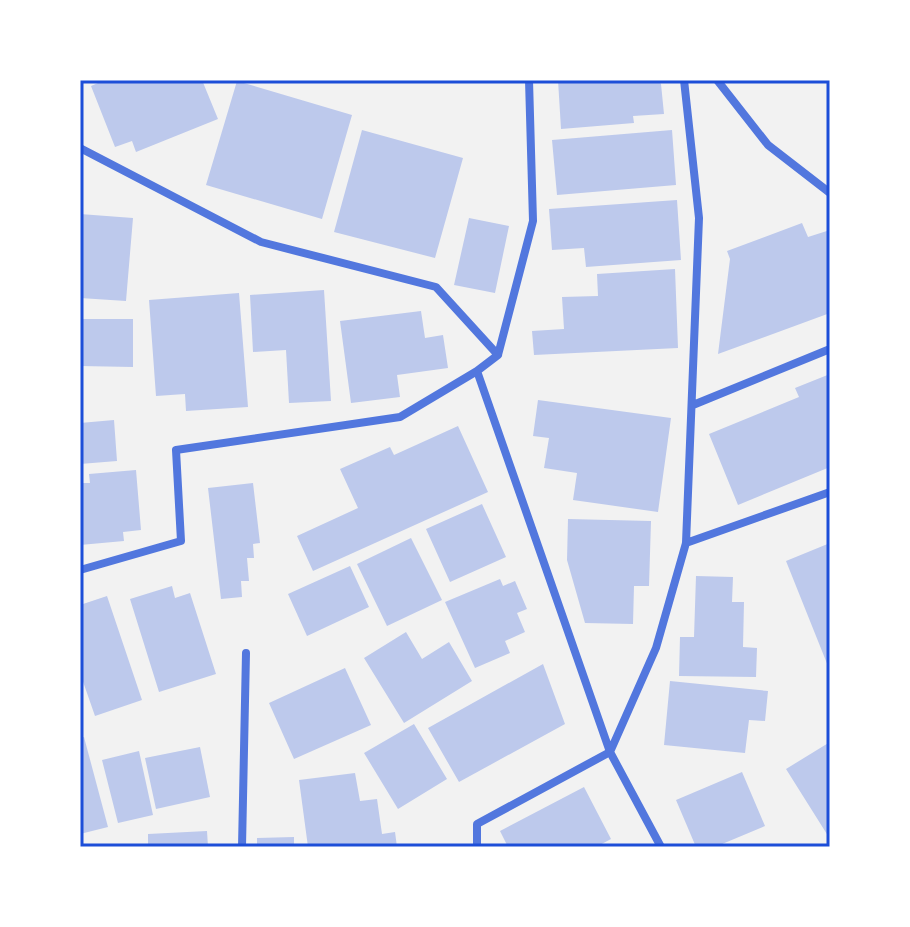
<svg xmlns="http://www.w3.org/2000/svg" width="910" height="927" font-family="'DM Sans',sans-serif">
<style>
.building{fill:#bdc9ec}
.lines{fill:none;stroke-linecap:round;stroke-linejoin:round}
.minor{stroke:#5277de;stroke-width:8}
.neatline{fill:none;stroke:#1d4ed8;stroke-width:3}
</style>
<rect width="100%" height="100%" fill="#f2f2f2"/>
<!-- building -->
<path class="building" d="M 105,80 L 202,80 L 218,119 L 136,152 L 132,141 L 115,147 L 91,86 Z
M 558,80 L 658,80 L 661,84 L 664,114 L 633,116 L 634,123 L 561,129 Z
M 237,81 L 352,115 L 322,219 L 206,185 Z
M 362,130 L 463,158 L 435,258 L 334,232 Z
M 672,130 L 676,185 L 557,195 L 552,140 Z
M 677,200 L 681,260 L 586,267 L 584,248 L 552,250 L 549,209 Z
M 80,214 L 133,218 L 126,301 L 80,298 Z
M 469,218 L 509,226 L 495,293 L 454,285 Z
M 802,223 L 808,237 L 830,230 L 830,313 L 718,354 L 730,259 L 727,251 Z
M 675,269 L 678,348 L 534,355 L 532,331 L 564,329 L 562,297 L 598,296 L 597,274 Z
M 324,290 L 331,401 L 289,403 L 286,350 L 253,352 L 250,295 Z
M 239,293 L 248,407 L 186,411 L 185,394 L 156,396 L 149,300 Z
M 421,311 L 425,338 L 443,335 L 448,368 L 397,375 L 400,397 L 351,403 L 340,321 Z
M 80,319 L 133,319 L 133,367 L 80,366 Z
M 830,374 L 830,467 L 738,505 L 709,434 L 799,397 L 795,388 Z
M 538,400 L 671,418 L 658,512 L 573,500 L 577,473 L 544,468 L 549,438 L 533,436 Z
M 114,420 L 117,461 L 80,464 L 80,423 Z
M 458,426 L 488,492 L 313,571 L 297,536 L 358,508 L 340,469 L 390,447 L 394,455 Z
M 136,470 L 141,530 L 123,532 L 124,541 L 80,545 L 80,483 L 90,483 L 89,474 Z
M 253,483 L 260,543 L 253,544 L 254,558 L 247,558 L 249,581 L 241,581 L 242,597 L 221,599 L 208,488 Z
M 482,504 L 506,557 L 450,582 L 426,529 Z
M 568,519 L 651,521 L 649,586 L 634,586 L 633,624 L 585,623 L 567,560 Z
M 411,538 L 442,600 L 387,626 L 357,564 Z
M 830,543 L 830,671 L 786,561 Z
M 350,566 L 369,607 L 307,636 L 288,594 Z
M 696,576 L 733,577 L 732,602 L 744,602 L 743,647 L 757,648 L 756,677 L 679,676 L 680,637 L 694,637 Z
M 500,579 L 503,586 L 515,581 L 527,609 L 517,613 L 525,632 L 505,641 L 510,653 L 475,668 L 445,602 Z
M 172,586 L 175,598 L 190,593 L 216,674 L 159,692 L 130,599 Z
M 107,596 L 142,700 L 95,716 L 80,673 L 80,626 L 83,625 L 80,605 Z
M 406,632 L 422,659 L 449,642 L 472,681 L 404,723 L 364,658 Z
M 543,664 L 565,724 L 459,782 L 428,728 Z
M 345,668 L 371,725 L 294,759 L 269,703 Z
M 670,681 L 768,691 L 765,721 L 749,720 L 745,753 L 664,745 Z
M 414,724 L 447,779 L 398,809 L 364,753 Z
M 84,737 L 108,827 L 80,834 L 80,738 Z
M 830,742 L 830,839 L 786,769 Z
M 200,747 L 210,797 L 156,809 L 145,758 Z
M 139,751 L 153,815 L 118,823 L 102,760 Z
M 742,772 L 765,826 L 715,847 L 696,847 L 676,800 Z
M 355,773 L 360,801 L 377,799 L 382,834 L 395,832 L 397,847 L 308,847 L 299,780 Z
M 584,787 L 611,839 L 596,847 L 508,847 L 500,831 Z
M 207,831 L 208,847 L 148,847 L 148,834 Z
M 294,837 L 294,847 L 257,847 L 257,838 Z"/>
<g class="lines">
<!-- minor -->
<path class="minor" d="M 717,80 L 768,145 L 830,193
M 80,148 L 261,242 L 436,287 L 498,355
M 477,371 L 610,752 L 477,824 L 477,847
M 693,405 L 830,349
M 686,543 L 830,492
M 80,570 L 181,541 L 176,450 L 400,417 L 477,371 L 498,355 L 533,221 L 529,80
M 242,847 L 246,653
M 661,847 L 610,752 L 656,648 L 686,543 L 699,218 L 684,80"/>
</g>
<!-- border -->
<rect width="910" height="927" fill="none" stroke="#ffffff" stroke-width="164"/>
<rect x="82" y="82" width="746" height="763" class="neatline"/>
</svg>
